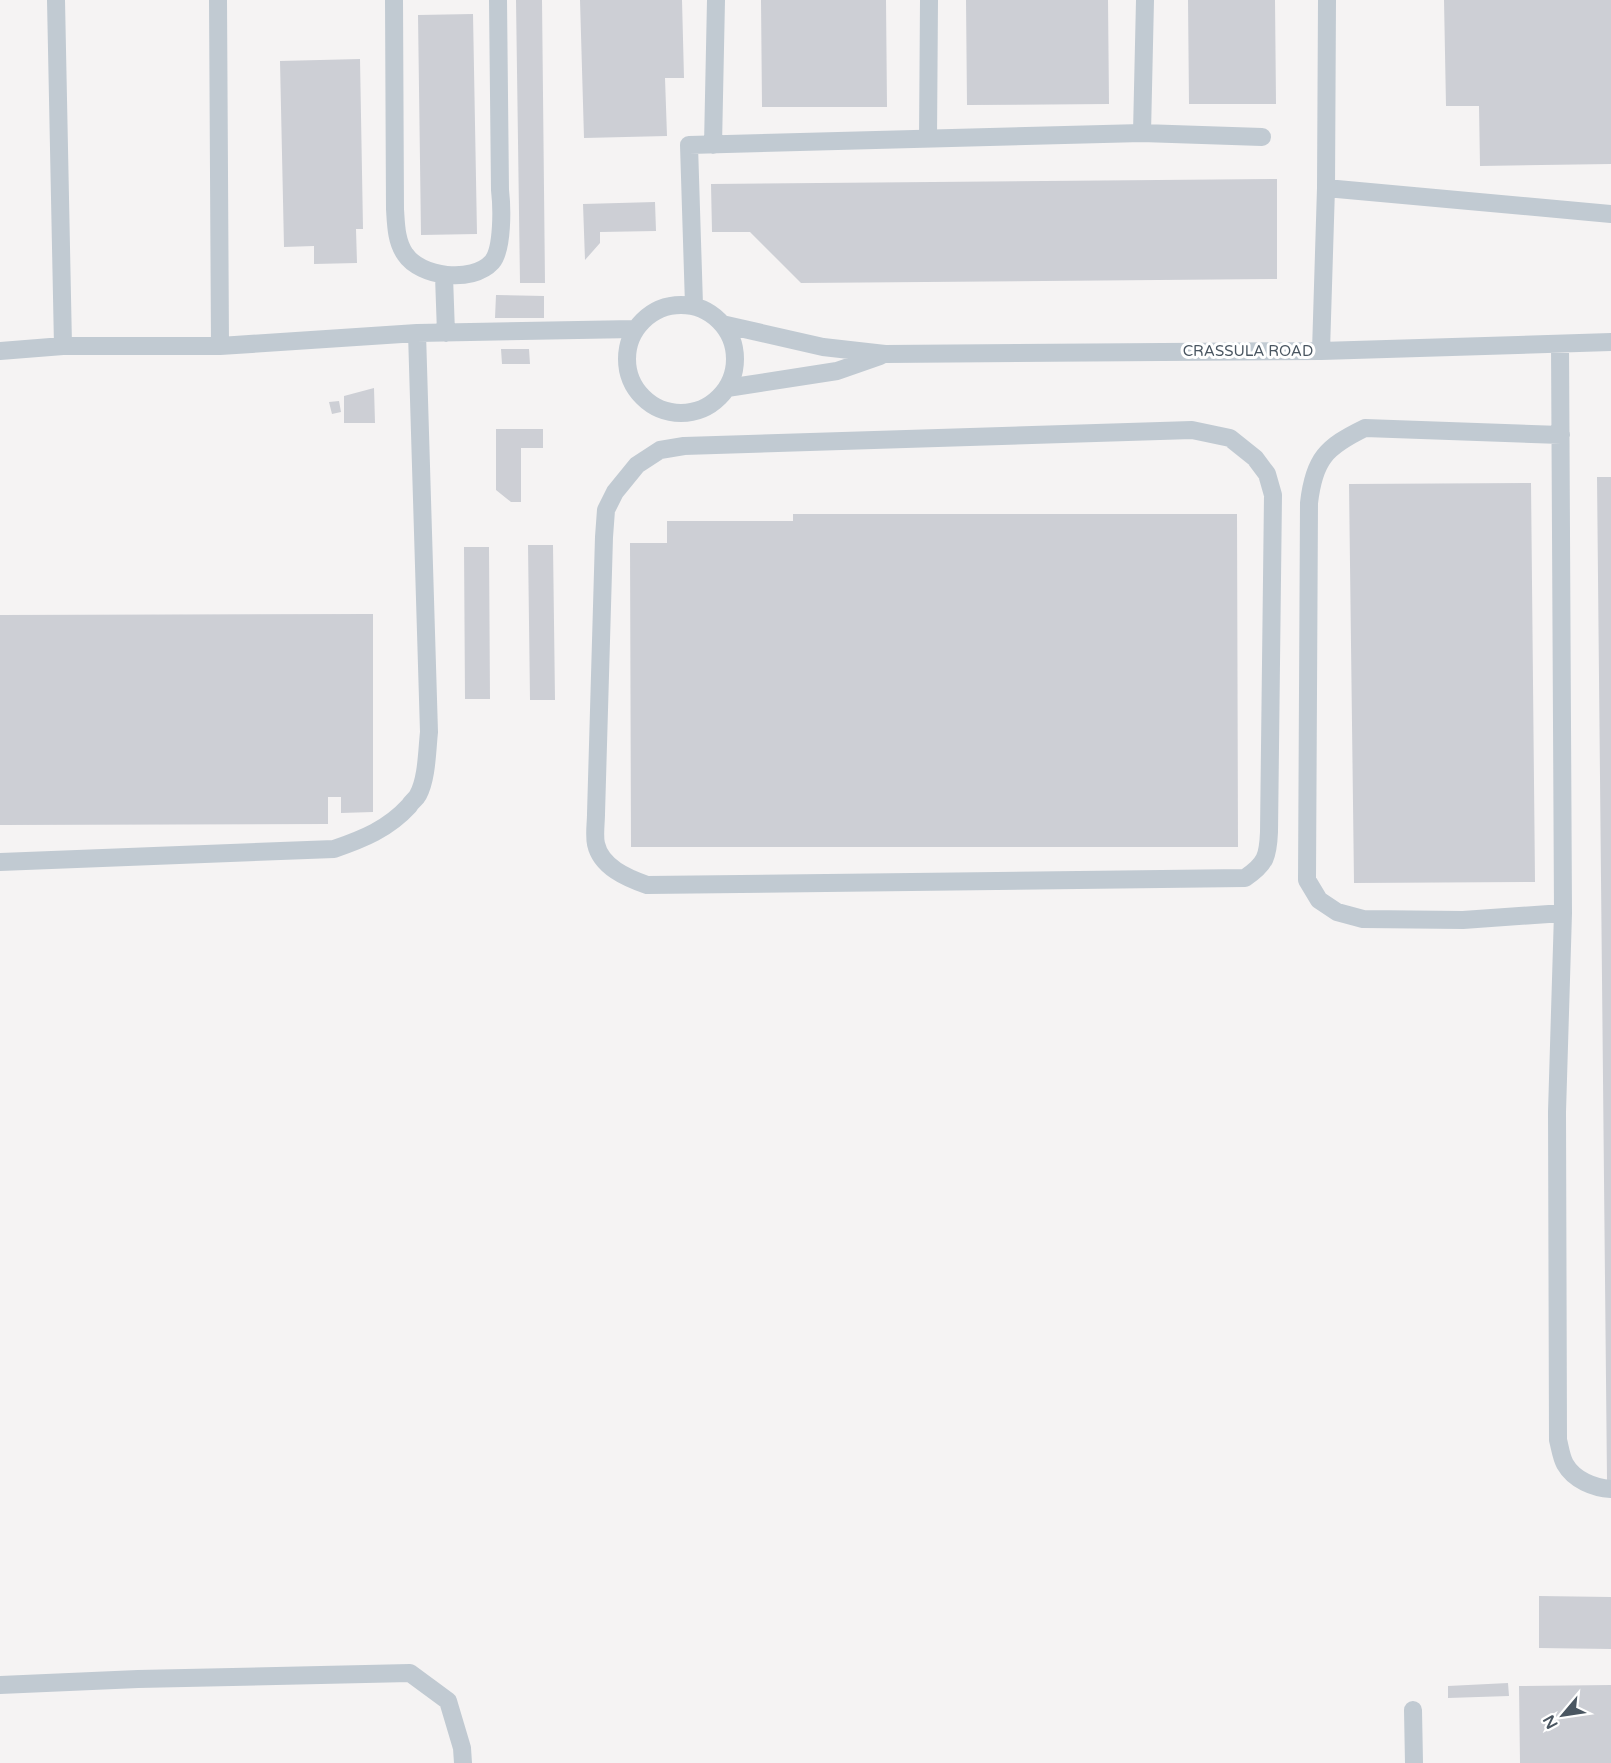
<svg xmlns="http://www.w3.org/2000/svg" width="1611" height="1763" font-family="'Varela Round',sans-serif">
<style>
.building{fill:#cdcfd5}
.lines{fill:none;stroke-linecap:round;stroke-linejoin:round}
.lane{stroke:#c1cad2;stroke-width:18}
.labels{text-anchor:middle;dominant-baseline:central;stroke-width:6;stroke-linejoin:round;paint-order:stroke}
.street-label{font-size:15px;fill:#4a5661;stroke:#fff}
</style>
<rect width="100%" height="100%" fill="#f5f3f3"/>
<!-- building -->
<path class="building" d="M 516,0 L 542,0 L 545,283 L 520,283 Z
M 580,0 L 682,0 L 684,78 L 665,78 L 667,136 L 584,138 Z
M 761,0 L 886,0 L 887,107 L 762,107 Z
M 966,0 L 1108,0 L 1109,104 L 967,105 Z
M 1188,0 L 1275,0 L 1276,104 L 1189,104 Z
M 1444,0 L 1611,0 L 1611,164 L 1480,166 L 1479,106 L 1446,106 Z
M 473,14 L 477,234 L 421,235 L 418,15 Z
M 360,59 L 363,229 L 356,229 L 357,263 L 314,264 L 314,246 L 284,247 L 280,61 Z
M 1277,179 L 1277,279 L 801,283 L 750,232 L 712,232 L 711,184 Z
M 655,202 L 656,231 L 600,232 L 600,243 L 585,260 L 583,204 Z
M 496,295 L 544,296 L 544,318 L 495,318 Z
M 501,349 L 529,349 L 530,364 L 502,364 Z
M 374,388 L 375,423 L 344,423 L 344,396 Z
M 339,401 L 341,412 L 332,414 L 329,402 Z
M 496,429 L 543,429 L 543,448 L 521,448 L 521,502 L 511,502 L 496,490 Z
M 1597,477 L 1611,477 L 1611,1480 L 1607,1480 Z
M 1531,483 L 1535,882 L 1354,883 L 1349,484 Z
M 793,514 L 1237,514 L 1238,847 L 631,847 L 630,543 L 667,543 L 667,521 L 793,521 Z
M 528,545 L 553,545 L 555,700 L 530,700 Z
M 464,547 L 489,547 L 490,699 L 465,699 Z
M 373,614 L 373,812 L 341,813 L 341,797 L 328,797 L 328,824 L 0,825 L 0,615 Z
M 1539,1596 L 1611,1597 L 1611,1649 L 1539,1648 Z
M 1508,1683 L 1509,1696 L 1448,1698 L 1448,1686 Z
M 1611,1685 L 1611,1763 L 1520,1763 L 1519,1686 Z"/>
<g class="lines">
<!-- lane -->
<path class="lane" d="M 56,0 L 63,346
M 218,0 L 220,346
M 394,0 L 395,209 C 396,224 396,241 405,254 C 420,277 472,284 492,262 C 503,249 502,207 500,190 L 498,0
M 1142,133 L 1145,0
M 928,139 L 929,0
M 713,145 L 716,0
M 1326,188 L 1611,214
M 444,276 L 446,333
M627 359a54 54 0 1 1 108 0a54 54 0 1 1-108 0Z
M 694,305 L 689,145 L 1142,133 L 1262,137
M 722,324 L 823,347 L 885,354 L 1321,351 L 1611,342
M 1560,344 L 1563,913 L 1557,1112 L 1558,1440 C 1560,1447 1561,1457 1565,1464 C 1574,1480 1594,1488 1611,1489
M 0,351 L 63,346 L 220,346 L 417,333 L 634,329
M 1321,351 L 1326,188 L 1327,0
M 727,388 L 837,371 L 880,356
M 1192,430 L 1230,438 L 1255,458 L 1267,474 L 1273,495 L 1269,832 C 1268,856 1266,864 1245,878 L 647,885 C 627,878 601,867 596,844 C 594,835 596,823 596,814 L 604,537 L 606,510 L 615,492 L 637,465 L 660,450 L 684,446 Z
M 1561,435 L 1365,428 C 1326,447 1314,459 1309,503 L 1307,880 L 1319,900 L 1337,912 L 1363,919 L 1463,920 L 1563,913
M 0,862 L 334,849 C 363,839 388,829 409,806 C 411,802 416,799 418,795 C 427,779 427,750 429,732 L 417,333
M 0,1685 L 138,1679 L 410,1673 L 448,1701 L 462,1748 L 463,1763
M 1413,1710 L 1414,1763"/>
</g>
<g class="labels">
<!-- street labels -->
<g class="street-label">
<text x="1248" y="351">CRASSULA ROAD</text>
</g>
</g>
<!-- north arrow -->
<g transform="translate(1563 1715) rotate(241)" stroke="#ffffff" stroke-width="4.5" paint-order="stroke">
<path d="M0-4.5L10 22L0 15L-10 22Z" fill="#4a5661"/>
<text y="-9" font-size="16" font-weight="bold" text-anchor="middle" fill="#4a5661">N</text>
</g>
</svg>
